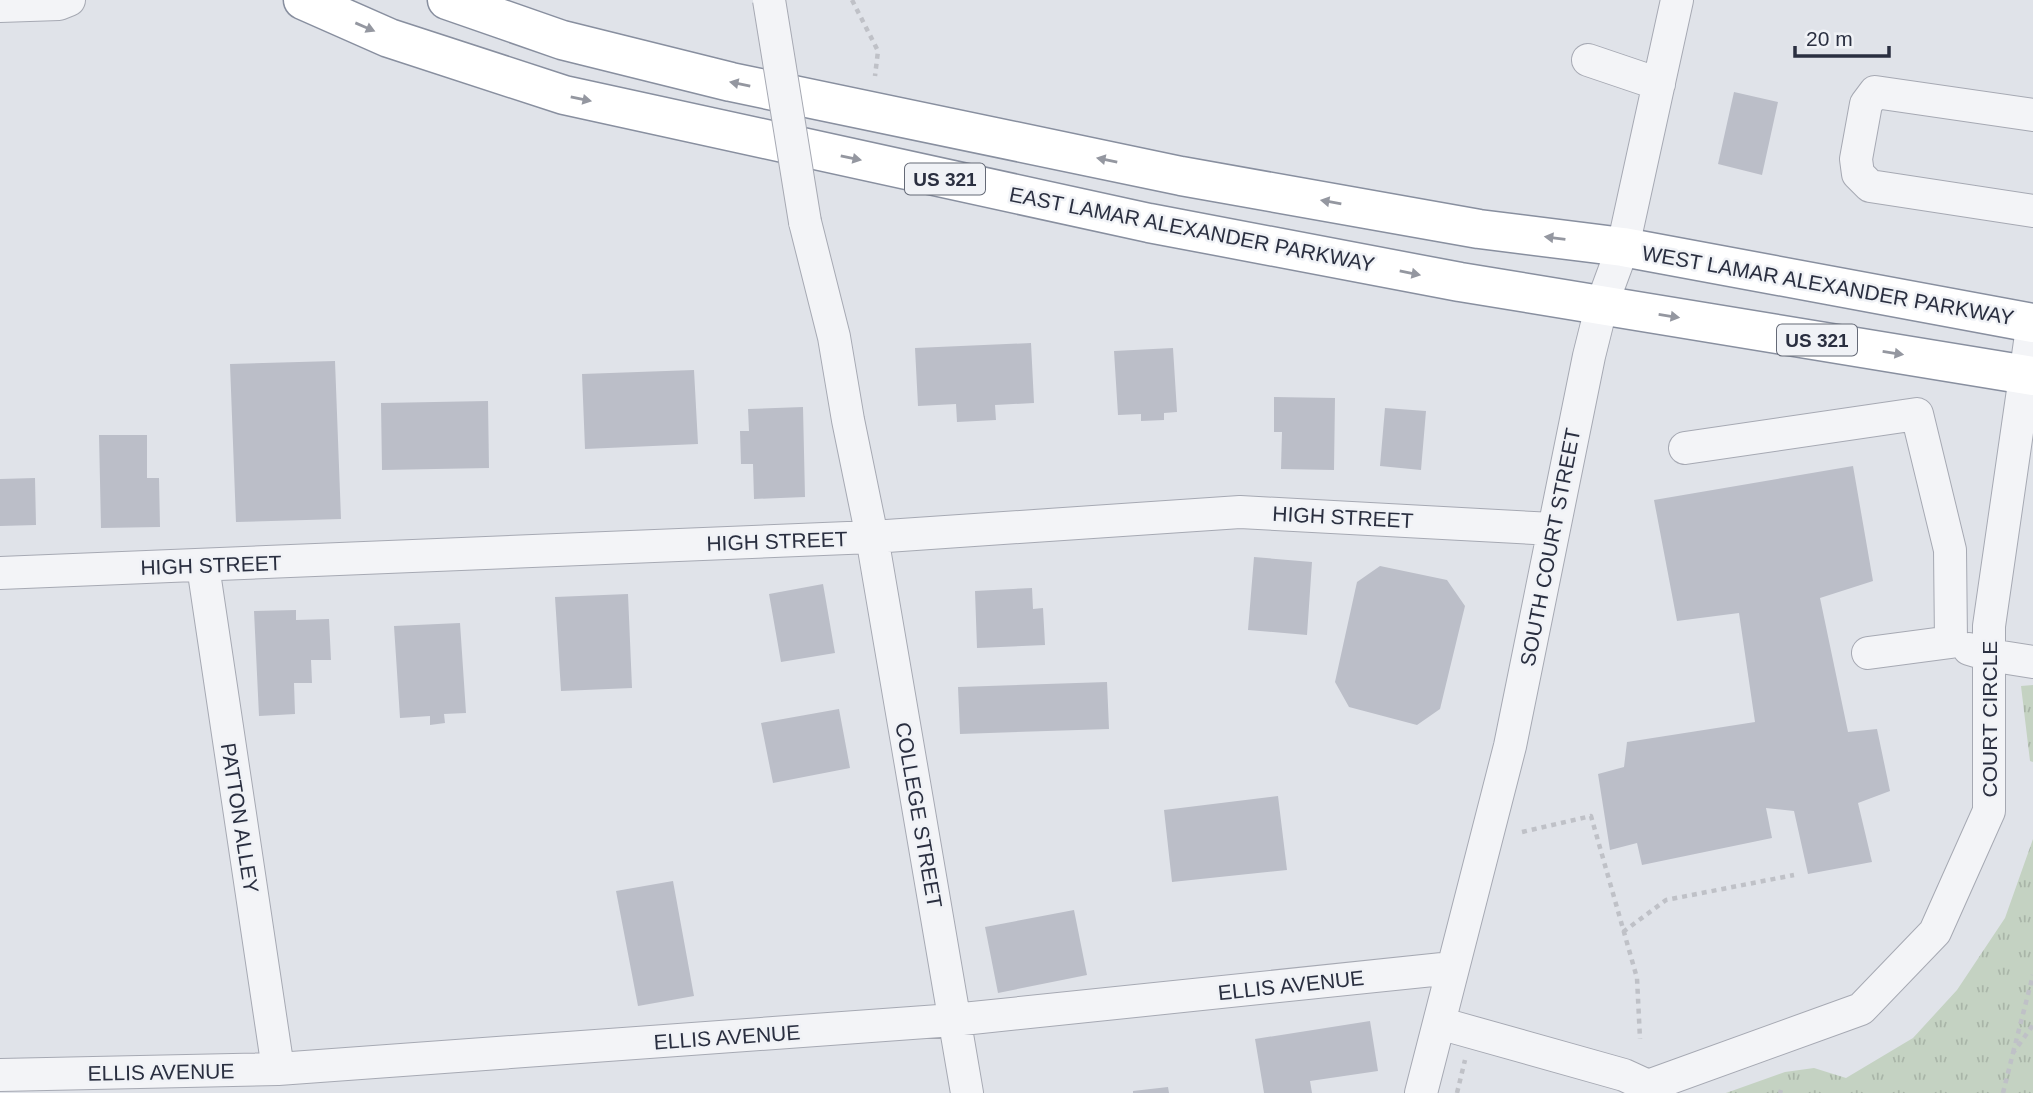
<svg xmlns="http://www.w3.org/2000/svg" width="2033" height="1093" font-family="Arial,sans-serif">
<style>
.grass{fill:url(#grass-tufts)}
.building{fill:#bbbec8}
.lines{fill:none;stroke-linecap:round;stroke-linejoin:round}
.minor-casing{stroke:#a6a9b3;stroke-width:34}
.highway-casing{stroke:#888f9f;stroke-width:41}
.path{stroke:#bfc1c7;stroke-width:4.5;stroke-dasharray:5 5;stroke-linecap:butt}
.minor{stroke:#f3f4f7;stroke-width:32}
.highway{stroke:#fff;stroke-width:38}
.minor-bridge-casing{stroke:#a6a9b3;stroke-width:34;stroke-linecap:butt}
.minor-bridge{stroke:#f3f4f7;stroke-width:32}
.oneway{fill:#9497a0}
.labels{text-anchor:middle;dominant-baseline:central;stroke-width:5;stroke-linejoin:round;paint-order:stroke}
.shield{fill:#f0f2f6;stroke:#656a77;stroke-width:2}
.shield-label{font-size:19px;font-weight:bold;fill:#2a2f40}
.street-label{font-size:21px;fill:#2a2f40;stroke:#f0f2f6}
</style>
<defs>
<pattern id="grass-tufts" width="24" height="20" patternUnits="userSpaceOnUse" patternTransform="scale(1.75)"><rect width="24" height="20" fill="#c4d2c2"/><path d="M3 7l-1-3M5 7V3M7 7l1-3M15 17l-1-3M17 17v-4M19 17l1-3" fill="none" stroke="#a9b5a8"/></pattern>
</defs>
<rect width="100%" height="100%" fill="#e0e3e9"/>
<!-- grass -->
<path class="grass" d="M 2033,685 L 2033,762 L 2030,761 L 2021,686 Z
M 2033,839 L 2033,1093 L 1726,1093 L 1785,1072 L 1814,1068 L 1846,1078 L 1913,1038 L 1957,990 L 2005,918 Z"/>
<!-- building -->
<path class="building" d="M 1734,92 L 1778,102 L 1762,175 L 1718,164 Z
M 1031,343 L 1034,403 L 995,405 L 996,420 L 957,422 L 956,404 L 918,406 L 915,348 Z
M 1173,348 L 1177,412 L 1164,413 L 1164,420 L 1141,421 L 1141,414 L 1118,415 L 1114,351 Z
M 335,361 L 341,519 L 236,522 L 230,364 Z
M 694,370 L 698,444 L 585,449 L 582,374 Z
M 1274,397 L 1335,398 L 1334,470 L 1281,469 L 1282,432 L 1274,432 Z
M 488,401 L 489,468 L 382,470 L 381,403 Z
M 803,407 L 805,497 L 754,499 L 753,464 L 741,464 L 740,431 L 749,431 L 748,409 Z
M 1385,408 L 1426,411 L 1421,470 L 1380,466 Z
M 99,435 L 147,435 L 147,478 L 159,478 L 160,527 L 101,528 Z
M 1853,466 L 1873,581 L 1820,598 L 1848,732 L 1877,729 L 1890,791 L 1858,803 L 1872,862 L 1808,874 L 1794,811 L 1766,808 L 1772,838 L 1642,865 L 1637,843 L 1610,850 L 1598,774 L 1624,767 L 1627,742 L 1755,722 L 1739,613 L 1677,621 L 1654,500 Z
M 35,478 L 36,525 L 0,526 L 0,479 Z
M 1254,557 L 1312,562 L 1307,635 L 1248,630 Z
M 1380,566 L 1447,580 L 1465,606 L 1440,709 L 1417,725 L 1349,707 L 1335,682 L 1357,582 Z
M 823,584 L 835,653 L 781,662 L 769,594 Z
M 1032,588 L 1033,609 L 1043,608 L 1045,645 L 977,648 L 975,591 Z
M 628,594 L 632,688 L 561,691 L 555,597 Z
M 296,610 L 296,620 L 329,619 L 331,660 L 311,660 L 312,683 L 294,683 L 295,714 L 259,716 L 254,611 Z
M 460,623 L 466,713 L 444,714 L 445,723 L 430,725 L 430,716 L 400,718 L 394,626 Z
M 1107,682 L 1109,729 L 960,734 L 958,687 Z
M 839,709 L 850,768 L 773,783 L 761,723 Z
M 1278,796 L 1287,870 L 1172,882 L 1164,810 Z
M 673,881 L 694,996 L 638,1006 L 616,891 Z
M 1074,910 L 1087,975 L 998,993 L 985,927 Z
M 1370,1021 L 1378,1071 L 1310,1081 L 1312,1093 L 1264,1093 L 1255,1039 Z
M 1168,1087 L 1169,1093 L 1133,1093 L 1133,1091 Z"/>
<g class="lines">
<!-- minor casing -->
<g class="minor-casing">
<path id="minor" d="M 0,6 L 59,4 L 69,0
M 1588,60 L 1659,84
M 2033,115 L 1875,92 L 1866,104 L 1856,159 L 1858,174 L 1870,186 L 2033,211
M 805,222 L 834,337 L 848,420 L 872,537 L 967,1093
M 1685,448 L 1917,414 L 1950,550 L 1951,642 L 1868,653
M 203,566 L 278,1069
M 0,573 L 872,537 L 1240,512 L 1553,529
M 1969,649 L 1989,655 L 2033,662
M 1439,1023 L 1624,1075 L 1648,1086 L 1861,1009 L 1935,932 L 1989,811 L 1989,626 L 2033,321
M 0,1075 L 278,1069 L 953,1020 L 1452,968
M 1421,1093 L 1510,746 L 1589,356 L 1602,304 L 1623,247 L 1677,0"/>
</g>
<!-- highway casing -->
<g class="highway-casing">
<path id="highway" d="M 303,0 L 389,38 L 564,95 L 1149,223 L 1460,282 L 2033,376
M 447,0 L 562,40 L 731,82 L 1181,176 L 1479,229 L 1623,247 L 2033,323"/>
</g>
<!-- path -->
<path class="path" d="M 852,0 L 878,51 L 875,76
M 1522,832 L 1591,816 L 1637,978 L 1640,1039
M 1623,932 L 1666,900 L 1794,875
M 2013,1053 L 2033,975
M 1457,1093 L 1465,1060
M 1780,1093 L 1781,1090
M 2003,1093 L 2013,1053 L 2033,1025"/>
<!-- minor -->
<use href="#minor" class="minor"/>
<!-- highway -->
<use href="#highway" class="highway"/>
<!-- minor-bridge casing -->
<g class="minor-bridge-casing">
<path id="minor-bridge" d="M 769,0 L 805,222"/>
</g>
<!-- minor-bridge -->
<use href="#minor-bridge" class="minor-bridge"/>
</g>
<!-- one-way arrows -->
<defs><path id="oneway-solid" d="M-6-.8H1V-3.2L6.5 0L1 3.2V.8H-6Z" transform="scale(1.75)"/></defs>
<g class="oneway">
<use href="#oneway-solid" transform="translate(365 27) rotate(23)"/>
<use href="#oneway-solid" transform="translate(740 84) rotate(-168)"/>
<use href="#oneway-solid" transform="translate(581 99) rotate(12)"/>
<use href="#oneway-solid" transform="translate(851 158) rotate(12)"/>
<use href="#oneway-solid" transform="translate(1107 160) rotate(-168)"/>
<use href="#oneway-solid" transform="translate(1331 202) rotate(-170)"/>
<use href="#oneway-solid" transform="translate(1555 238) rotate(-173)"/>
<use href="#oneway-solid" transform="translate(1410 273) rotate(11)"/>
<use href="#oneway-solid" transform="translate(1669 316) rotate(9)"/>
<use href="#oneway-solid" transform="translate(1893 353) rotate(9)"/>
</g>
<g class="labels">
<!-- shield labels -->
<g class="shield">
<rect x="905" y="163.5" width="80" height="31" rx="5"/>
<rect x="1777" y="324.5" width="80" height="31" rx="5"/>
</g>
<g class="shield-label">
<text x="945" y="179">US 321</text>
<text x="1817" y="340">US 321</text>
</g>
<!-- street labels -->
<g class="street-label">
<text transform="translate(1192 229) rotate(11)">EAST LAMAR ALEXANDER PARKWAY</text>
<text transform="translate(1828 285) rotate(10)">WEST LAMAR ALEXANDER PARKWAY</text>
<text transform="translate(1343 517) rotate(3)">HIGH STREET</text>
<text transform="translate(777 541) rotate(-2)">HIGH STREET</text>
<text transform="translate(1550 547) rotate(-79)">SOUTH COURT STREET</text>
<text transform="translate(211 565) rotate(-2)">HIGH STREET</text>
<text transform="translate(1989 719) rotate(-90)">COURT CIRCLE</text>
<text transform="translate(919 815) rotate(80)">COLLEGE STREET</text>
<text transform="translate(240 818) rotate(81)">PATTON ALLEY</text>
<text transform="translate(1291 985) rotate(-6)">ELLIS AVENUE</text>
<text transform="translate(727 1037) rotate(-4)">ELLIS AVENUE</text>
<text transform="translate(161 1072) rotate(-1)">ELLIS AVENUE</text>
</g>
</g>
<!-- scale -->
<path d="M1795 46v10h94v-10" fill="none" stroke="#2a2f40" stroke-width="3.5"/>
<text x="1806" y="46" font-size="21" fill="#2a2f40" stroke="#f0f2f6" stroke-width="5" paint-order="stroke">20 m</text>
</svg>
